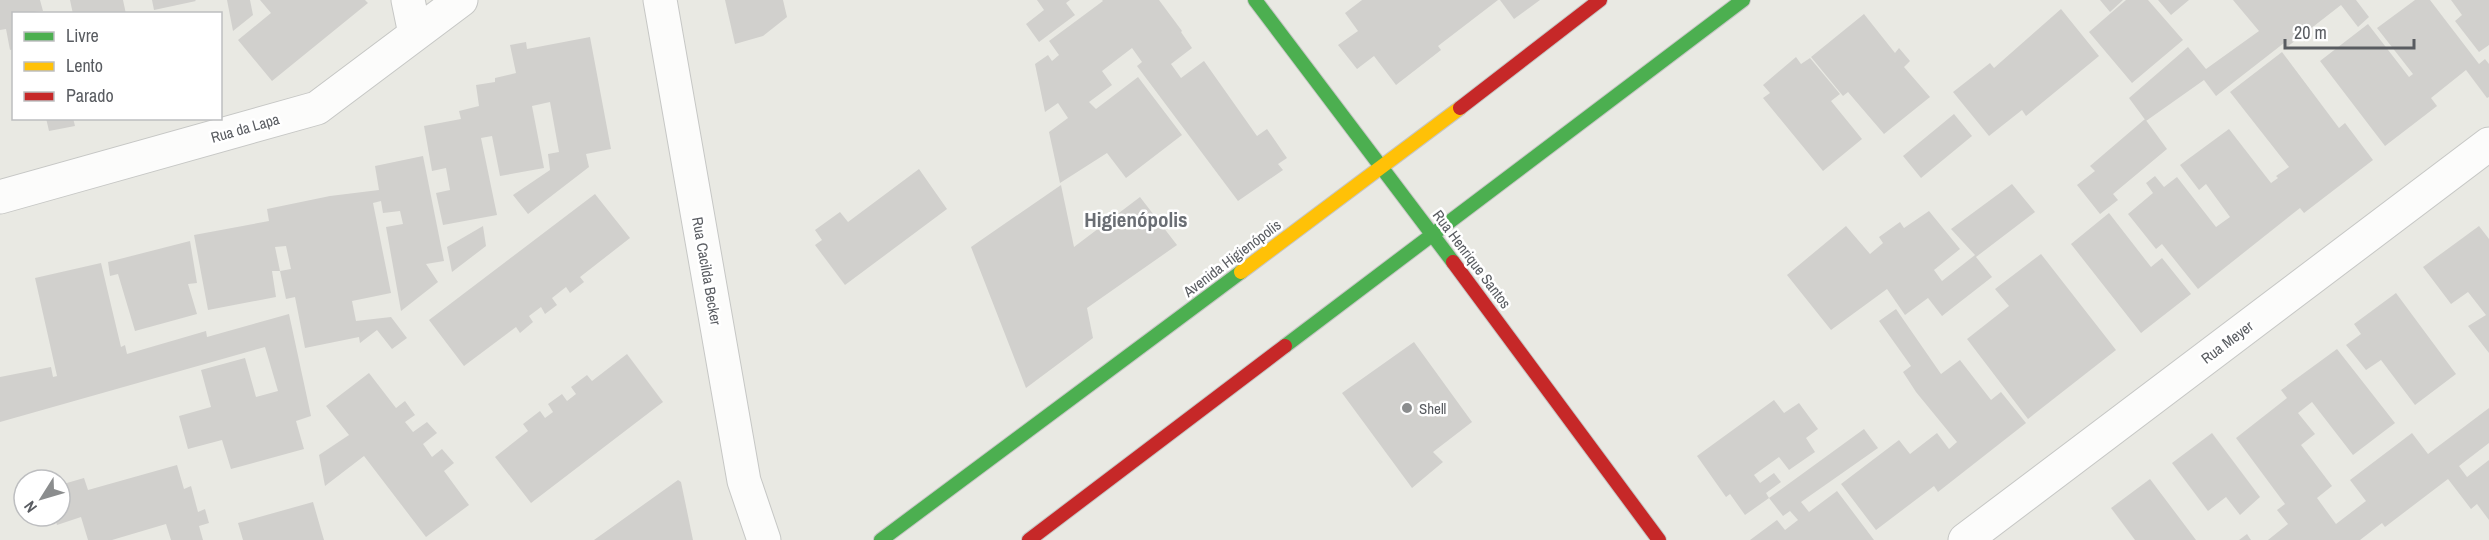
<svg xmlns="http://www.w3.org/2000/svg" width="2489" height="540" font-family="'Archivo Narrow',sans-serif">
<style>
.building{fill:#d1d0cd}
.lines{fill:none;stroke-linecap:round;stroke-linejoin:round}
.street-casing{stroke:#c6c7c5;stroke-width:35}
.fast-casing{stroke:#c6c6c5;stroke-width:16}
.slow-casing{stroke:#c6c6c5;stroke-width:16}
.jam-casing{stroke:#c6c6c5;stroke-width:16}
.street{stroke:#fcfcfb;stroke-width:33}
.fast{stroke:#4caf50;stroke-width:14}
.slow{stroke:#ffc107;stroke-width:14}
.jam{stroke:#c62828;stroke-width:14}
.poi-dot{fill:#8b8d8e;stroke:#fff;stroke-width:2}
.labels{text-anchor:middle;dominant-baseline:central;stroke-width:5;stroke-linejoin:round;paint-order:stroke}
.street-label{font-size:15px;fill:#595c61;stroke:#fff}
.poi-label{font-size:15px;fill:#595c61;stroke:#fff;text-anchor:start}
.district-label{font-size:21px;font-weight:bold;fill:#6a6e74;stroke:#fff}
</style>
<rect width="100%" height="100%" fill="#e9e9e3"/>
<!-- building -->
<path class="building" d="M 0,0 L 40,0 L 43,11 L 14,14 L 14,49 L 10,50 L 6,29 L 0,30 Z
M 70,0 L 123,0 L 126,14 L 73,14 Z
M 152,0 L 195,0 L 196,1 L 154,10 Z
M 227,0 L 250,0 L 253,15 L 233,31 Z
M 260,0 L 365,0 L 368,3 L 272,81 L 238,40 L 271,13 Z
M 725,0 L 783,0 L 787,17 L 763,36 L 735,44 Z
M 1037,0 L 1070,0 L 1066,3 L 1075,15 L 1039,42 L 1026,24 L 1044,10 Z
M 1102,0 L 1159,0 L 1182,31 L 1181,32 L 1192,48 L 1171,64 L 1181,78 L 1204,61 L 1257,136 L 1267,129 L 1287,158 L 1278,164 L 1283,170 L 1238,201 L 1137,66 L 1142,62 L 1132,48 L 1102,71 L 1112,85 L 1089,102 L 1096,109 L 1138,77 L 1182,135 L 1126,178 L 1107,153 L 1060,183 L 1049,132 L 1068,118 L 1058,103 L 1045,112 L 1035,64 L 1048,55 L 1052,61 L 1059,55 L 1049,41 L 1103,1 Z
M 1362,0 L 1498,0 L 1438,46 L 1441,50 L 1396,85 L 1374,56 L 1357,69 L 1338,45 L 1358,31 L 1345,13 Z
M 1500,0 L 1540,0 L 1514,19 Z
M 2100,0 L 2123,0 L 2110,12 Z
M 2126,0 L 2148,0 L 2183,40 L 2132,83 L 2089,32 Z
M 2158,0 L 2189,0 L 2171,15 Z
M 2233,0 L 2356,0 L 2369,17 L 2358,27 L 2341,5 L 2287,47 L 2284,43 L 2216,96 L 2204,80 L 2146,121 L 2129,98 L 2188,47 L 2206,69 L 2259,31 Z
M 2415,0 L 2430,0 L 2479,64 L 2485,59 L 2489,64 L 2489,97 L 2487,98 L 2466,70 L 2431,98 L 2437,106 L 2385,146 L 2320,61 L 2368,24 L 2409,77 L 2413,74 L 2377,28 Z
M 2451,0 L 2489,0 L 2489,45 L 2479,52 L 2455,21 L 2462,15 Z
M 2061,9 L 2099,56 L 2026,116 L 2022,110 L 1989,136 L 1953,92 L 1990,63 L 1994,68 Z
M 1864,14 L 1895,53 L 1899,48 L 1910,61 L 1904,67 L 1930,97 L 1884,134 L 1848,92 L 1843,96 L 1811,57 Z
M 590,37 L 611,149 L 586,154 L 589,167 L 528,214 L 513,195 L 550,170 L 548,154 L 559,152 L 550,102 L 532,106 L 544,168 L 500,176 L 492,136 L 481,138 L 497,215 L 443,225 L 436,193 L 450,190 L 446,168 L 432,171 L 424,126 L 461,119 L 459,111 L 479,106 L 476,85 L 495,82 L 495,78 L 516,73 L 510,45 L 526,42 L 527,49 Z
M 2282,52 L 2339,128 L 2345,123 L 2373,160 L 2304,213 L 2300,208 L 2198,289 L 2162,244 L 2156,249 L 2128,214 L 2153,193 L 2146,183 L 2155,176 L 2164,187 L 2177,177 L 2216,227 L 2230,217 L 2206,184 L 2199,190 L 2180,165 L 2229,129 L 2271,183 L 2278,178 L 2276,176 L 2289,167 L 2230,92 Z
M 1796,57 L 1801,64 L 1810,58 L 1840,94 L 1831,101 L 1862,139 L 1823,171 L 1763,98 L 1770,93 L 1763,85 Z
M 1954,114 L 1972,136 L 1921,178 L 1903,156 Z
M 46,118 L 73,118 L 75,126 L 49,131 Z
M 2145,119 L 2167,149 L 2113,194 L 2118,200 L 2100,214 L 2077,185 L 2095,171 L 2090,166 Z
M 423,156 L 444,261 L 426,264 L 438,282 L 401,311 L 386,227 L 403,224 L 400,211 L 383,213 L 381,201 L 373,203 L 391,293 L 352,301 L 356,321 L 391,317 L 407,338 L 392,349 L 377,330 L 360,343 L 359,337 L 305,348 L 295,297 L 286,299 L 280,271 L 291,269 L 286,246 L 275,247 L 280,271 L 272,271 L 276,297 L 208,310 L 194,235 L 269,221 L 267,209 L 330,196 L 379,190 L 375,166 Z
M 919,169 L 947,209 L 845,285 L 815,245 L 822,240 L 815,230 L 840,212 L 848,222 Z
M 2012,184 L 2035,212 L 1976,257 L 1992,277 L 1942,316 L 1928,298 L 1905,315 L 1887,289 L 1831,330 L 1787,275 L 1846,226 L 1870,254 L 1883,243 L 1879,237 L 1900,222 L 1904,228 L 1929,211 L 1960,249 L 1934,270 L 1942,281 L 1975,255 L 1951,229 Z
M 1061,185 L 1074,247 L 1140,197 L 1177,245 L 1087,308 L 1093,338 L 1026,388 L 971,247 Z
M 595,194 L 630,238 L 580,277 L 584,282 L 570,293 L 566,287 L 552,298 L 557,305 L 545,314 L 541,307 L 529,316 L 533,322 L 520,333 L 516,327 L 464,366 L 429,320 Z
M 2109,213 L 2151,267 L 2162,258 L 2191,294 L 2141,333 L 2071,244 Z
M 483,226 L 486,246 L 452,272 L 447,247 Z
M 2479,226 L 2489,239 L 2489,353 L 2468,326 L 2486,315 L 2468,292 L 2451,304 L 2423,267 Z
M 190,241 L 197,283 L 188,284 L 197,314 L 135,331 L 118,274 L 110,276 L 108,262 Z
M 2041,254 L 2116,350 L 2028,419 L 1967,339 L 2009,306 L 1995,289 Z
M 101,263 L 121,347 L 125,345 L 127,354 L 206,331 L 207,337 L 289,314 L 311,416 L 296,421 L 304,449 L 231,469 L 222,440 L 188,449 L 179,416 L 211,407 L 201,370 L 245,358 L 256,397 L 278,391 L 265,347 L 0,422 L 0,377 L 51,367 L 53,377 L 57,376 L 35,278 Z
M 2396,293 L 2456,374 L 2415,405 L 2381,360 L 2366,370 L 2346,345 L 2361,334 L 2354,324 Z
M 1896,309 L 1941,374 L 1960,360 L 1991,400 L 2001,392 L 2026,423 L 1938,492 L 1934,486 L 1876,530 L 1841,484 L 1899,440 L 1910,454 L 1937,433 L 1949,449 L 1957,442 L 1916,392 L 1903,372 L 1911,366 L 1879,321 Z
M 1414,342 L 1472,422 L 1433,452 L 1443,462 L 1412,488 L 1342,393 Z
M 2337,349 L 2395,423 L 2353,455 L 2312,402 L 2298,413 L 2315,434 L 2301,445 L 2332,486 L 2317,498 L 2336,524 L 2366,501 L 2350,480 L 2412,433 L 2428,454 L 2489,408 L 2489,443 L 2459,466 L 2467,477 L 2489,460 L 2489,520 L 2477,504 L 2471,509 L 2448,479 L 2385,527 L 2382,523 L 2360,540 L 2268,540 L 2288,524 L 2277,510 L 2285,504 L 2236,438 L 2287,398 L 2281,390 Z
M 627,354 L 663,402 L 531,503 L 495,457 L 528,431 L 523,424 L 540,411 L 545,418 L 553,412 L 548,404 L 562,394 L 567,401 L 576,394 L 571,387 L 587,375 L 592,381 Z
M 369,373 L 396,408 L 405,401 L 415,415 L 405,422 L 413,432 L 427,422 L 437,433 L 423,444 L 432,457 L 442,449 L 454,463 L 444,471 L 469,505 L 426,537 L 364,456 L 325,486 L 319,455 L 349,435 L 326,406 Z
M 1774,400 L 1784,413 L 1799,403 L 1818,429 L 1806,438 L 1815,452 L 1789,470 L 1779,457 L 1754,475 L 1760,483 L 1774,473 L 1781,482 L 1766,493 L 1769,498 L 1864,429 L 1878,448 L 1801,502 L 1809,512 L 1837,491 L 1874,540 L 1750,540 L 1777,520 L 1785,530 L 1798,520 L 1790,511 L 1783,516 L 1769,498 L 1745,515 L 1730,494 L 1726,497 L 1697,456 Z
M 2212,433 L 2260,497 L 2240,515 L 2226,497 L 2208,511 L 2172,463 Z
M 177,465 L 184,489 L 191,486 L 198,512 L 205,509 L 209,523 L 199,526 L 203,540 L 171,540 L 166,524 L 112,540 L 88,540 L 81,517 L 57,525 L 54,516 L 60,516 L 60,485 L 84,478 L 88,490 Z
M 2150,479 L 2196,540 L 2135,540 L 2111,508 Z
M 678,480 L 681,482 L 693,540 L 594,540 Z
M 313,502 L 324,540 L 243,540 L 238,523 Z
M 2247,534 L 2251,540 L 2239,540 Z"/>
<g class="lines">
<!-- street casing -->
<g class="street-casing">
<path id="street" d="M 408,0 L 415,34
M 660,0 L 744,481 L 764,540
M 0,197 L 317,108 L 461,0
M 1965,540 L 2489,144"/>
</g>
<!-- fast casing -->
<g class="fast-casing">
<path id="fast" d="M 1255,0 L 1453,262
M 1285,346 L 1743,0
M 881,540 L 1241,272"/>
</g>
<!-- slow casing -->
<g class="slow-casing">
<path id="slow" d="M 1241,272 L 1460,108"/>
</g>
<!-- jam casing -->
<g class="jam-casing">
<path id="jam" d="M 1460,108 L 1600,0
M 1453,262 L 1659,540
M 1029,540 L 1285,346"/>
</g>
<!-- street -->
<use href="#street" class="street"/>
<!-- fast -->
<use href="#fast" class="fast"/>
<!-- slow -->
<use href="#slow" class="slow"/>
<!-- jam -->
<use href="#jam" class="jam"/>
</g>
<!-- markers -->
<circle class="poi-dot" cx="1407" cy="408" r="6"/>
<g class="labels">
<!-- street labels -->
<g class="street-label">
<text transform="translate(245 128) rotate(-16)">Rua da Lapa</text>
<text transform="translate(1232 258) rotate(-37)">Avenida Higienópolis</text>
<text transform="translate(1472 259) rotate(53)">Rua Henrique Santos</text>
<text transform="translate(707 271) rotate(80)">Rua Cacilda Becker</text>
<text transform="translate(2227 342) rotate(-37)">Rua Meyer</text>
</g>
<!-- poi labels -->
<g class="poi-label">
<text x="1419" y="408">Shell</text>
</g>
<!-- district labels -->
<g class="district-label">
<text x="1136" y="219">Higienópolis</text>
</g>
</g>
<!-- legend -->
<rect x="12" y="12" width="210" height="108" fill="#ffffff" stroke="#bdbec0" stroke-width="1.5"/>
<rect x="24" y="32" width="30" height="9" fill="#4caf50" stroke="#bdbec0" stroke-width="1.5"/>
<text x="66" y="42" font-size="18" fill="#595c61">Livre</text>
<rect x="24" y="62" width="30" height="9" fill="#ffc107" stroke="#bdbec0" stroke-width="1.5"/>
<text x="66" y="72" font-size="18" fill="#595c61">Lento</text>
<rect x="24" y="92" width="30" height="9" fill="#c62828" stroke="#bdbec0" stroke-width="1.5"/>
<text x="66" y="102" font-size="18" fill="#595c61">Parado</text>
<!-- north arrow -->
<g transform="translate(42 498) rotate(233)"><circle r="28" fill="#ffffff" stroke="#bdbec0" stroke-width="1.5"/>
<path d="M0-4.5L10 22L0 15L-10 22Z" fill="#8b8d8e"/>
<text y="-9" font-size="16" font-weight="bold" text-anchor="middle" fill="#595c61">N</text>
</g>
<!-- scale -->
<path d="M2285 39v9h129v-9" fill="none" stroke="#595c61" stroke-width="3"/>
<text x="2294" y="39" font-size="18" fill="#595c61" stroke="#ffffff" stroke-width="4.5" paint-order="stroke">20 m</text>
</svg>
